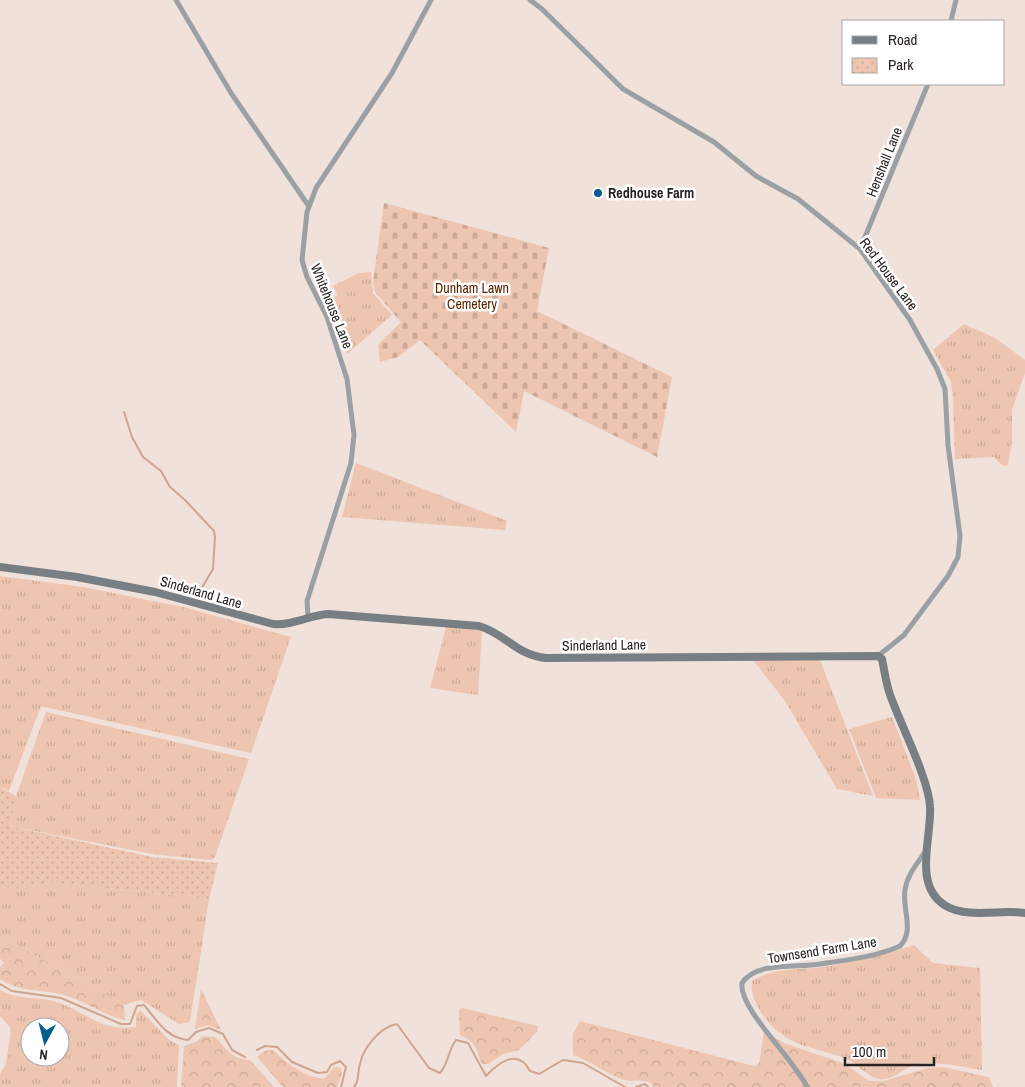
<svg xmlns="http://www.w3.org/2000/svg" width="1025" height="1087" font-family="'Archivo Narrow',sans-serif">
<style>
.grass{fill:url(#grass-tufts);fill-rule:evenodd}
.forest{fill:url(#forest-crowns)}
.cemetery{fill:url(#cemetery-stones)}
.park{fill:url(#park-dots)}
.lines{fill:none;stroke-linecap:round;stroke-linejoin:round}
.stream{stroke:#cfa58f;stroke-width:2}
.street{stroke:#9aa0a4;stroke-width:5}
.secondary{stroke:#777e84;stroke-width:8}
.poi-dot{fill:#015e8f;stroke:#fff;stroke-width:2}
.labels{text-anchor:middle;dominant-baseline:central;stroke-width:5;stroke-linejoin:round;paint-order:stroke}
.street-label{font-size:14px;fill:#282220;stroke:#fff}
.poi-label{font-size:14px;font-weight:bold;fill:#282220;stroke:#fff;text-anchor:start}
.park-label{font-size:14px;fill:#592501;stroke:#fff}
</style>
<defs>
<pattern id="grass-tufts" width="24" height="20" patternUnits="userSpaceOnUse" patternTransform="scale(1.25)"><rect width="24" height="20" fill="#eec5b0"/><path d="M3 7l-1-3M5 7V3M7 7l1-3M15 17l-1-3M17 17v-4M19 17l1-3" fill="none" stroke="#cca997"/></pattern>
<pattern id="forest-crowns" width="20" height="18" patternUnits="userSpaceOnUse" patternTransform="scale(1.25)"><rect width="20" height="18" fill="#eec5b0"/><path d="M2 6a3 3 0 1 1 6 0M12 15a3 3 0 1 1 6 0" fill="none" stroke="#cca997"/></pattern>
<pattern id="cemetery-stones" width="16" height="16" patternUnits="userSpaceOnUse" patternTransform="scale(1.25)"><rect width="16" height="16" fill="#eec5b0"/><path d="M2 7V4a2 2 0 0 1 4 0v3zM10 15v-3a2 2 0 0 1 4 0v3z" fill="#cca997"/></pattern>
<pattern id="park-dots" width="8" height="8" patternUnits="userSpaceOnUse" patternTransform="scale(1.25)"><rect width="8" height="8" fill="#eec5b0"/><path d="M2 2h.1M6 6h.1" fill="none" stroke="#cca997" stroke-width="1.8" stroke-linecap="round"/></pattern>
</defs>
<rect width="100%" height="100%" fill="#f0e1da"/>
<!-- grass -->
<path class="grass" d="M 371,272 L 373,293 L 392,315 L 347,354 L 328,301 L 338,295 L 333,286 L 359,273 Z
M 964,324 L 995,338 L 1025,360 L 1025,373 L 1012,410 L 1012,441 L 1008,465 L 1003,466 L 994,457 L 955,459 L 953,399 L 951,382 L 933,350 Z
M 356,463 L 507,521 L 505,530 L 342,517 Z
M 0,576 L 83,587 L 183,607 L 291,637 L 251,753 L 41,706 L 9,791 L 0,787 Z
M 446,627 L 482,630 L 478,695 L 430,688 Z
M 753,660 L 820,660 L 873,796 L 837,789 L 785,701 Z
M 46,712 L 249,759 L 215,857 L 211,860 L 152,854 L 10,826 L 16,796 Z
M 892,717 L 916,779 L 920,800 L 876,798 L 849,729 Z
M 52,882 L 209,899 L 190,1022 L 179,1024 L 141,1000 L 124,1005 L 5,938 L 0,947 L 0,887 L 21,888 Z
M 914,945 L 933,963 L 980,968 L 982,1070 C 961,1067 940,1061 918,1064 C 905,1066 894,1081 879,1079 C 867,1077 858,1064 847,1059 C 828,1051 806,1049 789,1039 C 771,1030 748,1001 752,981 C 776,966 797,971 823,967 C 854,962 885,955 914,945 Z
M 0,990 C 15,999 33,997 49,1000 C 84,1008 96,1032 136,1027 L 136,1016 L 140,1010 L 169,1040 L 179,1045 L 177,1087 L 0,1087 L 0,1074 L 6,1064 L 11,1028 L 0,1016 ZM 30,1027 L 60,1027 L 60,1057 L 30,1057 Z"/>
<!-- forest -->
<path class="forest" d="M 5,938 L 124,1005 L 125,1020 C 101,1015 83,999 60,994 C 38,989 19,992 0,979 L 0,967 L 4,963 L 0,959 L 0,947 Z
M 201,989 L 221,1030 L 208,1025 L 195,1029 Z
M 462,1008 L 538,1026 L 537,1032 L 519,1050 L 503,1054 L 488,1064 L 482,1064 C 475,1048 478,1043 460,1035 L 459,1010 Z
M 580,1021 L 754,1066 L 759,1063 L 764,1031 L 784,1043 L 845,1064 L 869,1081 L 884,1081 L 927,1068 L 942,1067 L 989,1077 L 993,1087 L 653,1087 L 652,1084 C 643,1078 635,1082 624,1080 C 608,1075 591,1061 573,1055 L 573,1034 Z
M 203,1036 L 215,1037 C 229,1050 229,1058 250,1060 L 274,1087 L 181,1087 L 184,1046 L 196,1042 Z
M 273,1050 C 287,1064 304,1077 324,1079 L 334,1067 L 341,1068 L 342,1074 L 337,1087 L 283,1087 L 257,1057 L 264,1051 Z"/>
<!-- cemetery -->
<path class="cemetery" d="M 384,203 L 549,248 L 537,311 L 672,377 L 657,457 L 524,391 L 516,432 L 420,340 L 398,357 L 380,362 L 378,345 L 401,322 L 375,292 L 373,282 Z"/>
<!-- park -->
<path class="park" d="M 0,787 L 16,796 L 10,826 L 152,857 L 218,863 L 209,899 L 52,882 L 21,888 L 0,887 Z"/>
<g class="lines">
<!-- stream -->
<path class="stream" d="M 124,412 L 132,437 L 143,457 L 161,471 L 170,487 L 185,500 L 214,531 L 215,537 L 213,569 L 197,596
M 0,984 L 12,991 L 61,998 L 121,1024 L 130,1024 L 137,1006 L 144,1005 C 157,1020 166,1038 188,1040 L 196,1032 L 209,1028 L 223,1034 L 232,1050 L 245,1057
M 257,1050 L 265,1046 L 277,1047 L 292,1062 L 318,1073 L 327,1072 L 331,1065 L 340,1061 L 346,1067 L 341,1087
M 354,1087 C 360,1080 357,1073 360,1064 C 363,1048 380,1027 397,1024 L 429,1068 L 440,1073 C 449,1063 448,1050 456,1040 L 468,1043 L 486,1076 C 499,1062 518,1048 530,1071 L 539,1074 L 563,1060 L 583,1063 L 625,1087
M 636,1087 L 645,1084 L 648,1087"/>
<!-- street -->
<path class="street" d="M 176,0 L 231,93 L 308,205
M 530,0 L 542,9 L 623,89 L 714,142 L 756,176 L 798,199 L 860,249 L 910,320 L 937,369 L 945,389 L 948,445 L 960,536 L 958,557 L 948,576 L 904,635 L 878,656
M 951,21 L 956,0
M 860,249 L 928,84
M 308,617 L 307,601 L 351,463 L 354,435 L 347,379 L 327,317 L 307,277 L 302,260 L 307,212 L 316,188 L 392,73 L 431,0
M 807,1087 C 795,1060 738,1008 742,983 C 756,961 798,968 820,964 C 846,960 876,957 900,946 C 915,931 902,910 905,890 C 907,875 917,864 925,852"/>
<!-- secondary -->
<path class="secondary" d="M 0,567 L 77,577 L 155,592 L 273,624 C 292,626 310,615 328,614 L 479,626 C 506,634 516,655 546,658 L 878,656 L 882,659 C 885,673 886,686 892,700 C 902,727 929,780 930,807 C 932,837 912,886 946,906 C 969,919 1000,909 1025,913"/>
</g>
<!-- markers -->
<circle class="poi-dot" cx="598" cy="193" r="5"/>
<g class="labels">
<!-- street labels -->
<g class="street-label">
<text transform="translate(884 162) rotate(-68)">Henshall Lane</text>
<text transform="translate(889 274) rotate(53)">Red House Lane</text>
<text transform="translate(332 306) rotate(68)">Whitehouse Lane</text>
<text transform="translate(201 592) rotate(16)">Sinderland Lane</text>
<text transform="translate(604 645) rotate(-1)">Sinderland Lane</text>
<text transform="translate(822 950) rotate(-9)">Townsend Farm Lane</text>
</g>
<!-- poi labels -->
<g class="poi-label">
<text x="608" y="193">Redhouse Farm</text>
</g>
<!-- park labels -->
<g class="park-label">
<text x="472" y="288">Dunham Lawn<tspan x="472" dy="16">Cemetery</tspan></text>
</g>
</g>
<!-- legend -->
<rect x="842" y="20" width="162" height="65" fill="#ffffff" stroke="#a9a7a6"/>
<rect x="852" y="36" width="25" height="8" fill="#777e84" stroke="#a9a7a6"/>
<text x="888" y="45" font-size="15" fill="#282220">Road</text>
<rect x="852" y="58" width="25" height="15" fill="url(#park-dots)" stroke="#a9a7a6"/>
<text x="888" y="70" font-size="15" fill="#282220">Park</text>
<!-- north arrow -->
<g transform="translate(45 1042) rotate(187)"><circle r="24" fill="#ffffff" stroke="#a9a7a6"/>
<path d="M0-4L9 19L0 12L-9 19Z" fill="#015e8f"/>
<text y="-8" font-size="14" font-weight="bold" text-anchor="middle" fill="#282220">N</text>
</g>
<!-- scale -->
<path d="M845 1057v8h89v-8" fill="none" stroke="#282220" stroke-width="2.5"/>
<text x="852" y="1057" font-size="15" fill="#282220" stroke="#ffffff" stroke-width="4" paint-order="stroke">100 m</text>
</svg>
